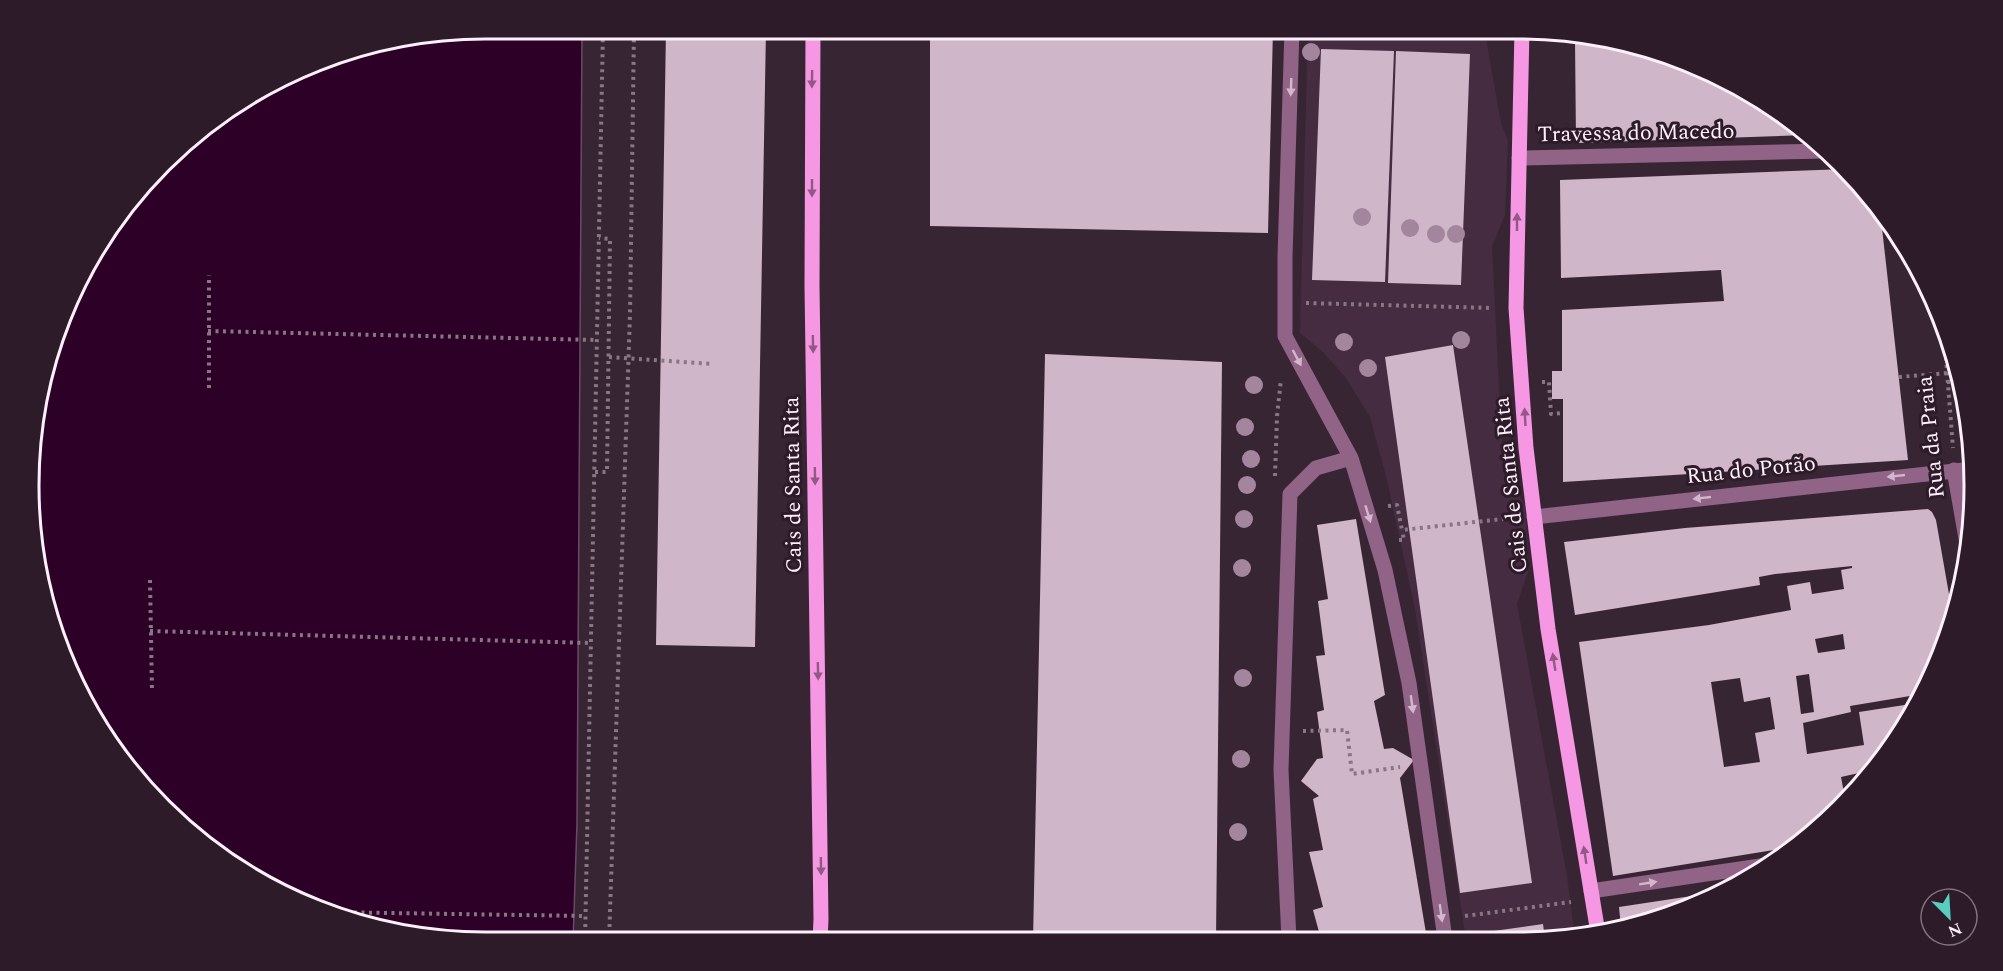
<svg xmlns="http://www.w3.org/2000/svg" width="2003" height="971" font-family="Spectral,serif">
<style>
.built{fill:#452c40}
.water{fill:#2d0127;stroke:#6b4966;stroke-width:1.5}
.building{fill:#cfb6c9;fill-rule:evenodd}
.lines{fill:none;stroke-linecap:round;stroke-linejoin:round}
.path{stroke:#877683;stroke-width:4;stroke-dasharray:3 4.5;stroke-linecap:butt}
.minor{stroke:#906387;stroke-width:15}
.major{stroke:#f597e3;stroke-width:15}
.tree{fill:#a3869d}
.oneway{fill:#925986}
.oneway2{fill:#d1b8cc}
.labels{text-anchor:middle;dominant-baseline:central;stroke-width:6;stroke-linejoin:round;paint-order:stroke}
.street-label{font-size:22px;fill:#fdf0fa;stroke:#2e1b2a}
.rim{fill:none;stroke:#fdf0fa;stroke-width:3}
</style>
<rect width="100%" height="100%" fill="#382534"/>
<!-- built -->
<path class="built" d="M 1308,30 L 1485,33 L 1501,123 L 1508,141 L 1505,215 L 1492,246 L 1503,469 L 1525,505 L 1529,569 L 1517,604 L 1567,876 L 1575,939 L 1466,939 L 1415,609 L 1387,480 L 1370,417 L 1346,378 L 1323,352 L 1300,333 Z"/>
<!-- water -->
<path class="water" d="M 486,29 L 582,29 L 577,823 L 573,942 L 485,942 L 396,934 L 310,908 L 231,865 L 163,809 L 76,688 L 32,545 L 37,396 L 63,310 L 105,232 L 207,123 L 338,53 Z"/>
<!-- building -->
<path class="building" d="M 666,29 L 766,29 L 755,647 L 656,645 Z
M 930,29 L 1273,29 L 1268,233 L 930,226 Z
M 1554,32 L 1607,37 L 1693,63 L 1772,106 L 1807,135 L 1576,143 L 1575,40 L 1554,42 Z
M 1321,49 L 1394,51 L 1385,282 L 1312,280 Z
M 1396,51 L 1470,54 L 1461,285 L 1388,283 Z
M 1846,169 L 1880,210 L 1908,460 L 1563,482 L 1563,399 L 1552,399 L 1552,371 L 1562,371 L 1562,310 L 1724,301 L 1721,270 L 1561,278 L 1560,180 Z
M 1453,345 L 1532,883 L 1460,893 L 1385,357 Z
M 1045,354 L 1222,362 L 1216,940 L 1033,941 Z
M 1928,509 L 1932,512 L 1936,520 L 1953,617 L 1940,661 L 1880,763 L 1868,775 L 1868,771 L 1841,777 L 1844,793 L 1851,792 L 1798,846 L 1613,876 L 1579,642 L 1709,625 L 1791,610 L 1787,586 L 1810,582 L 1812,594 L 1844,589 L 1841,570 L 1852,568 L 1852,566 L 1775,574 L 1759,577 L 1760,585 L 1575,615 L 1564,542 L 1685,528 ZM 1843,634 L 1845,649 L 1818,653 L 1815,639 ZM 1809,674 L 1814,712 L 1801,714 L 1796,676 ZM 1740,678 L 1744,702 L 1770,697 L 1775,729 L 1755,733 L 1760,762 L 1724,767 L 1711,682 ZM 1910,696 L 1911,704 L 1859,712 L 1864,745 L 1807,754 L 1803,723 L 1851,712 L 1850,706 Z
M 1356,519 L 1385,695 L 1374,701 L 1384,749 L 1393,748 L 1414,760 L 1400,778 L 1427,939 L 1321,939 L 1313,910 L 1323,907 L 1309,852 L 1323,850 L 1313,799 L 1319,796 L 1301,781 L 1317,759 L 1323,758 L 1317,712 L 1324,710 L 1316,656 L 1325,655 L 1318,601 L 1328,599 L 1317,525 Z
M 1718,892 L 1693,908 L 1621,927 L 1619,907 Z
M 1543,924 L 1545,939 L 1480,939 L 1479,933 Z"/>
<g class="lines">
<!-- path -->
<path class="path" d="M 1306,303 L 1493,308
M 1943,320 L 1953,448
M 208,331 L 597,340
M 609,357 L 713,364
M 1899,377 L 1947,373
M 1542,382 L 1549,382 L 1551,414 L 1563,413
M 1947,382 L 1961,382
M 209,388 L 209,275
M 595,472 L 607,472 L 610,239 L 599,238
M 1275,476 L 1277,416 L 1281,379
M 1388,506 L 1397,505 L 1402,530 L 1512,518
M 1399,540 L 1404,540 L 1402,530
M 150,580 L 152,692
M 150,631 L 591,643
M 1303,731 L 1347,730 L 1352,774 L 1400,767
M 324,912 L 586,916
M 1465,916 L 1571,902
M 585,942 L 603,29
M 609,942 L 630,314 L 634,29"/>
<!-- minor -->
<path class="minor" d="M 1292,29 L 1285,257 L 1285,336 L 1351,458 L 1385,570 L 1409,683 L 1445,939
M 1519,158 L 1827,151
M 1954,470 L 1968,550
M 1534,517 L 1973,469
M 1591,891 L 1767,865
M 1289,940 L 1281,770 L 1290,494 L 1316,468 L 1351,458"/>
<!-- major -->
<path class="major" d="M 813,29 L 812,286 L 821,919 L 820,941
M 1522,29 L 1516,308 L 1526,448 L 1548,629 L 1598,933"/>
</g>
<!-- trees -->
<g class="tree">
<circle cx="1311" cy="52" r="9"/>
<circle cx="1362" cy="217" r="9"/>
<circle cx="1410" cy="228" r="9"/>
<circle cx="1436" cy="234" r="9"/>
<circle cx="1456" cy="234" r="9"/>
<circle cx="1461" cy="340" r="9"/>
<circle cx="1344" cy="342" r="9"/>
<circle cx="1368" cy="368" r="9"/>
<circle cx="1254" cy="385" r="9"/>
<circle cx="1245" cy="427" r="9"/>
<circle cx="1251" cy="459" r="9"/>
<circle cx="1247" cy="485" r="9"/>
<circle cx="1244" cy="519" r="9"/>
<circle cx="1242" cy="568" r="9"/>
<circle cx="1243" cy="678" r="9"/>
<circle cx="1241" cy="759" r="9"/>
<circle cx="1238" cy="832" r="9"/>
</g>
<!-- one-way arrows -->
<defs><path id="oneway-solid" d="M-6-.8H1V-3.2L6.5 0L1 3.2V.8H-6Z" transform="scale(1.5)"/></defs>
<g class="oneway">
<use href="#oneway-solid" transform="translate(812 79) rotate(91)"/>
<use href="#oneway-solid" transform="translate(812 188) rotate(90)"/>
<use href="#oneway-solid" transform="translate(1517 222) rotate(-90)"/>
<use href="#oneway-solid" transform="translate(813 344) rotate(89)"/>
<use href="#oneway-solid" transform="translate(1525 417) rotate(-93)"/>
<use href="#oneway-solid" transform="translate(815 476) rotate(89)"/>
<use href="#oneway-solid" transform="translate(1554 662) rotate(-99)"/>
<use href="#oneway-solid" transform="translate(818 671) rotate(89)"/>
<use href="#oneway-solid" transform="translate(1585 855) rotate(-99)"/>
<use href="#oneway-solid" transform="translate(821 866) rotate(89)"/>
</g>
<g class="oneway2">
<use href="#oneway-solid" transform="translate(1291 87) rotate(92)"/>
<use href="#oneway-solid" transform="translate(1297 358) rotate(62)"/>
<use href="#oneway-solid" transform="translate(1896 476) rotate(174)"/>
<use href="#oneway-solid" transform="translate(1702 498) rotate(174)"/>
<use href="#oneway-solid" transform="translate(1368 514) rotate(73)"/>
<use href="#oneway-solid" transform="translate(1412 704) rotate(82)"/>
<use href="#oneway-solid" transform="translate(1648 883) rotate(-9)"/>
<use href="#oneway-solid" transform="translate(1441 913) rotate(82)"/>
</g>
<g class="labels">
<!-- street labels -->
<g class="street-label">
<text transform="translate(1636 133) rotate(-1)">Travessa do Macedo</text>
<text transform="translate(1931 437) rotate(-96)">Rua da Praia</text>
<text transform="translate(1751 470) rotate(-6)">Rua do Porão</text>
<text transform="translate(793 485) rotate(-91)">Cais de Santa Rita</text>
<text transform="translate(1511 485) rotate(-96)">Cais de Santa Rita</text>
</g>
</g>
<!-- crop -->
<path d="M0 0H2003V971H0ZM485 39H1518A446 446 0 0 1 1964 485V486A446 446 0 0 1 1518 932H485A446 446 0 0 1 39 486V485A446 446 0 0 1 485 39Z" fill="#2e1b2a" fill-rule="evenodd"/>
<path class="rim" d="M485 39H1518A446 446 0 0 1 1964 485V486A446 446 0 0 1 1518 932H485A446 446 0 0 1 39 486V485A446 446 0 0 1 485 39Z"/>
<!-- north arrow -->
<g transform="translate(1949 917) rotate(156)"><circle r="28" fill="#2e1b2a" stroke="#81707d" stroke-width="1.5"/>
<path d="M0-4.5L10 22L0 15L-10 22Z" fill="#59cebf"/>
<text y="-9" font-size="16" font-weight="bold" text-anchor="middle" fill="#fdf0fa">N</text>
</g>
</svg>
